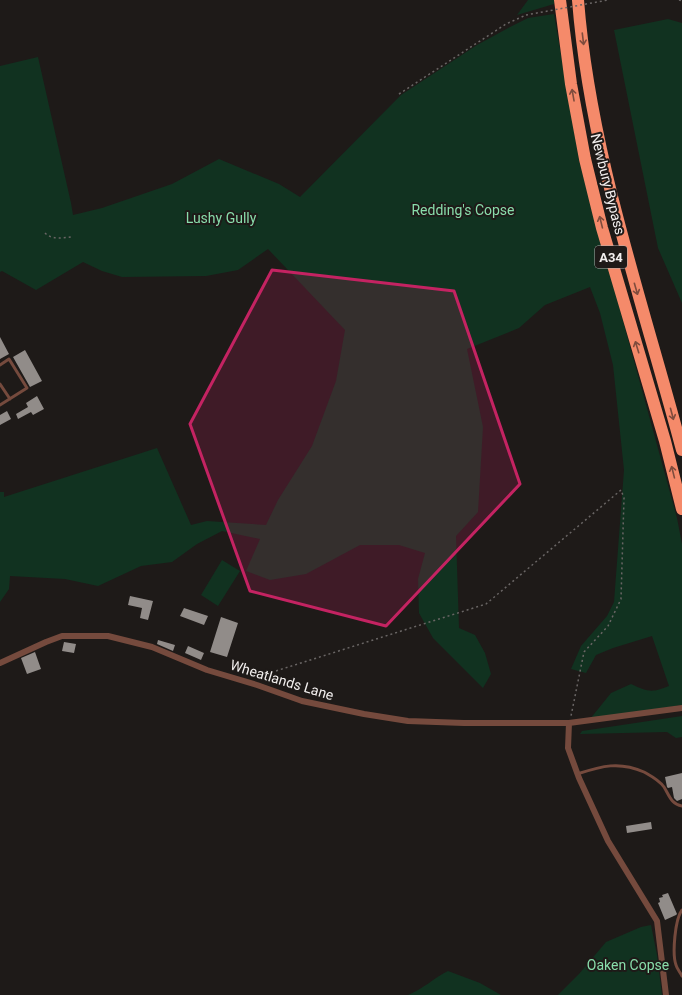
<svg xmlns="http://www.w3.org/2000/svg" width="682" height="995" font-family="Roboto,sans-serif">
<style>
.green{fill:#113220}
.building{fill:#918c89}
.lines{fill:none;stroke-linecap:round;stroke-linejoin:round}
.path{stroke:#6a6665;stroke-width:1.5;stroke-dasharray:2 3;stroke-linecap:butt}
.lane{stroke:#754a3d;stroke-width:3}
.street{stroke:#754a3d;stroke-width:6}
.highway{stroke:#f58a6a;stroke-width:12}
.path-bridge{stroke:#6a6665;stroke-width:1.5;stroke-dasharray:2 3;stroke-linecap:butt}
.oneway{stroke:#7f4c3d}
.marked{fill:#c42362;fill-opacity:0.2;stroke:#c42362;stroke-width:3;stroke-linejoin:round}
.labels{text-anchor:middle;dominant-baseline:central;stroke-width:4;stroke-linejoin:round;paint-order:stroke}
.shield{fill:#1e1a18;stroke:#b2afae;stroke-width:1}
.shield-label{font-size:13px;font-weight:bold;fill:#f2efee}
.street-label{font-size:14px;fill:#f2efee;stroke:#1e1a18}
.park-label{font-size:14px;fill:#89ddab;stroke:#1e1a18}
</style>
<rect width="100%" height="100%" fill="#1e1a18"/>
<!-- green -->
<path class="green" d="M 528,0 L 554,0 L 554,4 L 517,15 Z
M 554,14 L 579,160 L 677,518 L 682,544 L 682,705 L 590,719 L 611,693 L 631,684 C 648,692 652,693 669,686 L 652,636 L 613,648 L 596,655 L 586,673 L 571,669 L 581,646 L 607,616 L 614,602 L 624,470 L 613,365 L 600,313 L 590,287 L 545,305 L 519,328 L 467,349 L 483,427 L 478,512 L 456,536 L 459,628 L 475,635 L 485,653 L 491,674 L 483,688 L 433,638 L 419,613 L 418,579 L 425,553 L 399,545 L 360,545 L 306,574 L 270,580 L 246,571 L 260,539 L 222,531 L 197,544 L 172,562 L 141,566 L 98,586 L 65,579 L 10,576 L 9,589 L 0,602 L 0,492 L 4,492 L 4,497 L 157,448 L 191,525 L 207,521 L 266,525 L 278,500 L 312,446 L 336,381 L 345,330 L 268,249 L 238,270 L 206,276 L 122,277 L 102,271 L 83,262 L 36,290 L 2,271 L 0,272 L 0,66 L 38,57 L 71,203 L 73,215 L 102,208 L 172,184 L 219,159 L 279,184 L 300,197 L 401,95 L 477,45 L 510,27 L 528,18 Z
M 668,19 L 682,23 L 682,303 L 658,248 L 614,30 Z
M 222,560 L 240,571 L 218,606 L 201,595 Z
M 682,716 L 682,737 L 676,738 L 667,732 L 580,734 L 582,731 Z
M 651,925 L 657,955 L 662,995 L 558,995 L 579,974 L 606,942 L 641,927 Z
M 448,971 L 480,983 L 501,995 L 408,995 C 423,989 434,978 448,971 Z"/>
<!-- building -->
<path class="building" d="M 0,337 L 9,354 L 0,359 Z
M 25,350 L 42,381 L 30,387 L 13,357 Z
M 37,396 L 44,409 L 33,415 L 31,412 L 18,419 L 16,414 L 28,407 L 26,403 Z
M 7,411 L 11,419 L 0,425 L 0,415 Z
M 130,596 L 153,601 L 148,620 L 140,618 L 142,608 L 128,605 Z
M 184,608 L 208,616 L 204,625 L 180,616 Z
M 221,617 L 238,623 L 227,657 L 210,652 Z
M 158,640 L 175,645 L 173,651 L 157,644 Z
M 64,642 L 76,644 L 74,653 L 62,651 Z
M 188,646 L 204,653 L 201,660 L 185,653 Z
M 35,652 L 41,669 L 27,674 L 21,658 Z
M 682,773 L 682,799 L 677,801 L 674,798 L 672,787 L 668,788 L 667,787 L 665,777 Z
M 651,822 L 652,829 L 627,833 L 626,826 Z
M 668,893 L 677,914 L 676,915 L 665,920 L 658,903 L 660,902 L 659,898 L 663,897 L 662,895 Z"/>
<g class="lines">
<!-- path -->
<path class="path" d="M 679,0 L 682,1
M 399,94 L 506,24 L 526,15
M 45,233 C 52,240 62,238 71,237
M 257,677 L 486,604 L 621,490 L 624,498 L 621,599 L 608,626 L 584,652 L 571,716"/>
<!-- lane -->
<path class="lane" d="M 0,365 L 9,359 L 27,388 L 0,405
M 0,384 L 10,399
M 577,774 C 602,766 619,761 644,772 C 651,776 659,780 664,787 C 669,795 671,804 682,806
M 682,910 C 675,919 672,954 676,965 C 677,969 680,972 682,976"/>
<!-- street -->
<path class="street" d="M 0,663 L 46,642 L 62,636 L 108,636 L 152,647 L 207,670 L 257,685 L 302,701 L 364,714 L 408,721 L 464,723 L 569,723 L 682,708
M 569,723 L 568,748 L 579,778 L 608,841 L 657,921 L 666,995"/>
<!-- highway -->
<path class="highway" d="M 560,0 L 571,84 L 585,159 L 602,228 L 665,441 L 682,509
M 578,0 C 590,154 643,302 682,450"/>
<!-- path-bridge -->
<path class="path-bridge" d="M 526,15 L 608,0"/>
</g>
<!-- one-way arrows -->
<defs><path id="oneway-shaft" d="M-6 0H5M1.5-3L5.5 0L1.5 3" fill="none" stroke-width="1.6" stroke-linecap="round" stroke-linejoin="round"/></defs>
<g class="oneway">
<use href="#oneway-shaft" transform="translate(583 39) rotate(83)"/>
<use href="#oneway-shaft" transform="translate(573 95) rotate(-100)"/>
<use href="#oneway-shaft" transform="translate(601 222) rotate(-104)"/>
<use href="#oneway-shaft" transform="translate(636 289) rotate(74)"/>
<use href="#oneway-shaft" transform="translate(637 347) rotate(-107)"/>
<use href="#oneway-shaft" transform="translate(672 414) rotate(75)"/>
<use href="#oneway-shaft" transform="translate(673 472) rotate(-104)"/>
</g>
<!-- marked area -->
<path class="marked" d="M 272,270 L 454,291 L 520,484 L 386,626 L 250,591 L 190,424 Z"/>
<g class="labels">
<!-- shield labels -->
<rect class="shield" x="595" y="246" width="32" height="22" rx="3"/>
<g class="shield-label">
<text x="611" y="257">A34</text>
</g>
<!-- street labels -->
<g class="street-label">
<text transform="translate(608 184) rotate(76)">Newbury Bypass</text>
<text transform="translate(282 680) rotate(17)">Wheatlands Lane</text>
</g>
<!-- park labels -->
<g class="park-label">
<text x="463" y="210">Redding's Copse</text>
<text x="221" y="218">Lushy Gully</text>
<text x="628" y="965">Oaken Copse</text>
</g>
</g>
</svg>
